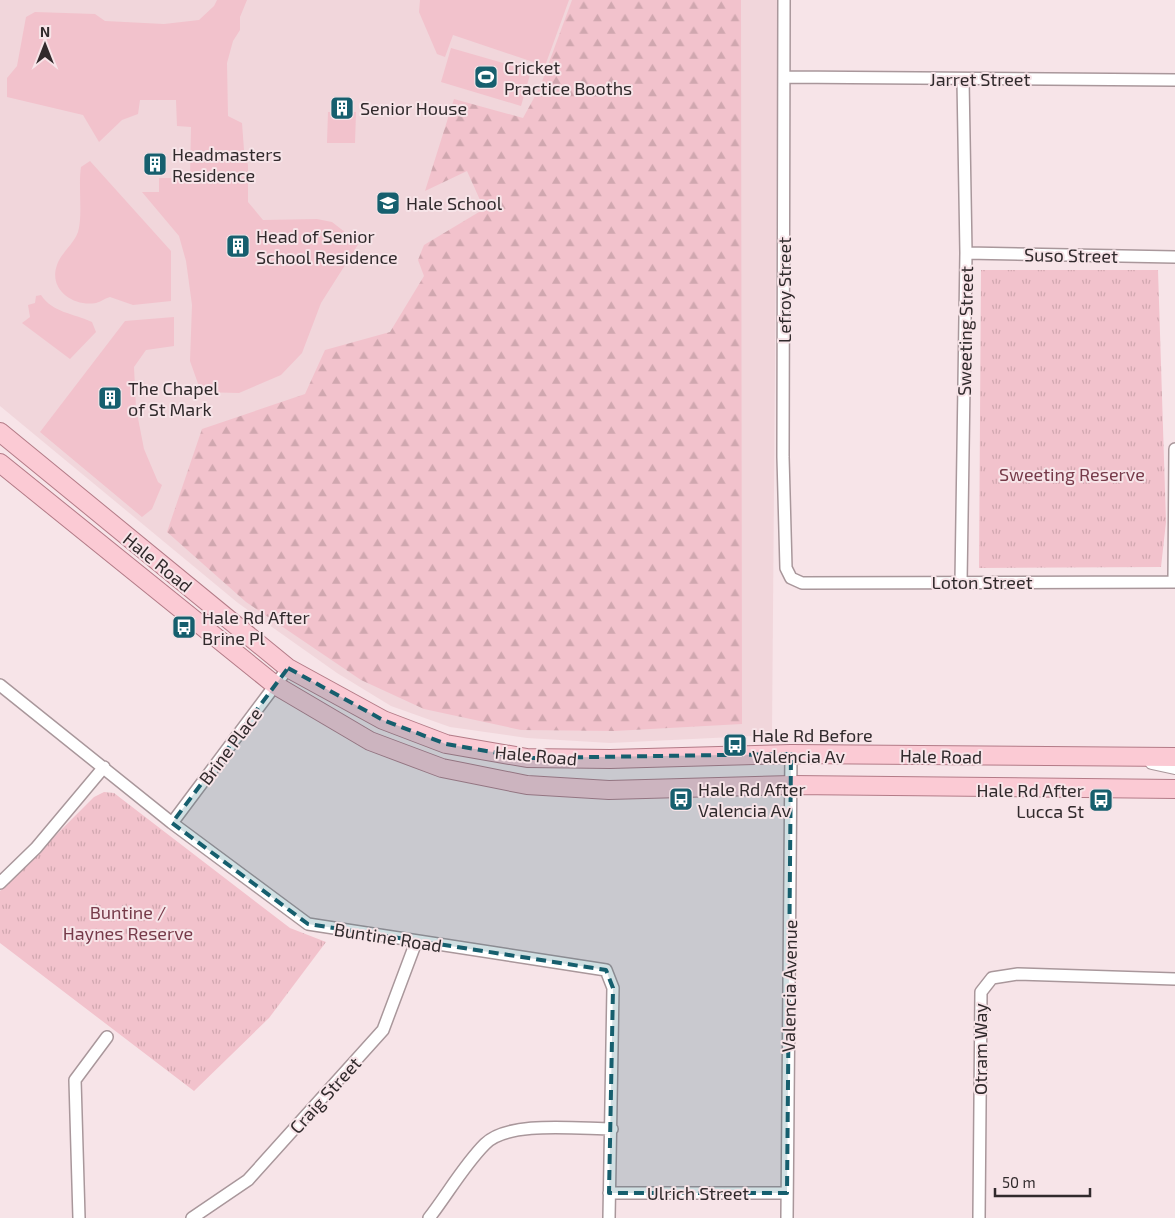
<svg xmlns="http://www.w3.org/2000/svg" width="1175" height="1218" font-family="'Exo 2',sans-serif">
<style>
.built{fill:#f1d6db}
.grass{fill:#f2c2cc}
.forest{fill:url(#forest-firs)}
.park{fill:url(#park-tufts)}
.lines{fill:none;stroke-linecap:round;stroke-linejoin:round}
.minor-casing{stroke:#a9979b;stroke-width:14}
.tertiary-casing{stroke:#a9979b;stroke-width:16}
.primary-casing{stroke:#b37b87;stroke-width:20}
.minor{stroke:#fff;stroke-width:11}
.tertiary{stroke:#fff;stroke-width:14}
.primary{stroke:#fbcad4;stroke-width:18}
.marked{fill:#165f6e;fill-opacity:0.2;stroke:#165f6e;stroke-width:4;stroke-dasharray:10 6;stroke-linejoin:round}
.labels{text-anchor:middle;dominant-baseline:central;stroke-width:4;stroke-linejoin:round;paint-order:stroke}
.poi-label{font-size:18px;fill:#312a2c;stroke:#f7e4e8;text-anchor:start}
.street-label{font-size:18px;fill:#312a2c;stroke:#f7e4e8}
.park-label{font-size:18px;fill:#763a49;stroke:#f7e4e8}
</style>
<defs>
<pattern id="forest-firs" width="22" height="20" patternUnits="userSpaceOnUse" patternTransform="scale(1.25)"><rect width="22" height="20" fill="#f2c2cc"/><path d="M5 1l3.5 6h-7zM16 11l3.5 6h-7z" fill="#d0a7af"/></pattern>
<pattern id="park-tufts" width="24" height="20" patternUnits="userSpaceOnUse" patternTransform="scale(1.25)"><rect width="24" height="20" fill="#f2c2cc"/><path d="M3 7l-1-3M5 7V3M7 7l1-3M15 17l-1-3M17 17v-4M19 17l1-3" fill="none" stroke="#d0a7af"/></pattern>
</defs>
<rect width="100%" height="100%" fill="#f7e4e8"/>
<!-- built -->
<path class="built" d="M 0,0 L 778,0 L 772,735 L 610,743 L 527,738 L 450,727 L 391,706 L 337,673 L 238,603 L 0,406 Z"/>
<!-- grass -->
<path class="grass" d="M 217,0 L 247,0 L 240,17 L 240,30 L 233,41 L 227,63 L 228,116 L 242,123 L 244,150 L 248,165 L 248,202 L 263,220 L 317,219 L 332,222 L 359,243 L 321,303 L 302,353 L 281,375 L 239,393 L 201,392 L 190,361 L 192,305 L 186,261 L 179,236 L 142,192 L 159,192 L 159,178 L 190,178 L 191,127 L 177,126 L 176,100 L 140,100 L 138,114 L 122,120 L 99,142 L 83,115 L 7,97 L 7,78 L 17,66 L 26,17 L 35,12 L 95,14 L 105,21 L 164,24 L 199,20 L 214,6 Z
M 420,0 L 569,0 L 545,66 L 453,35 L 445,57 L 437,54 L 419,12 Z
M 451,48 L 531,71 L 521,106 L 441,82 Z
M 328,112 L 356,112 L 355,143 L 327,143 Z
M 90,161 L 171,251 L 171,301 L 133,305 L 110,297 C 105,298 101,302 96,303 C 74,307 48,290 57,265 C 61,253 73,245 78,232 C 83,215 78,186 81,167 Z
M 41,295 C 53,313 73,313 92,322 L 96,332 L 70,359 L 22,323 L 30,317 L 28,305 L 35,303 L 36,296 Z
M 174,317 L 174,346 L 146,350 L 134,367 L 136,408 L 144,449 L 158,482 L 162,485 L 152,509 L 142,517 L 40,432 L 125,321 Z"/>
<!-- forest -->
<path class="forest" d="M 572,0 L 741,0 L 742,724 L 614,731 L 521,730 L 424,709 L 361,680 L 246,602 L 167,532 L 202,429 L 305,394 L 325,350 L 390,332 L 424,276 L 418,260 L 424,245 L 484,209 L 467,171 L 425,191 L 454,99 L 523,118 L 540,87 Z"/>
<!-- park -->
<path class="park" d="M 981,270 L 1158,270 L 1166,522 L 1161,567 L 979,568 Z
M 104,792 L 114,793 L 290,928 L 326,942 L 269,1018 L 194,1091 L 0,943 L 0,891 L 94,797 Z"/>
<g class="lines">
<!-- minor casing -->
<g class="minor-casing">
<path id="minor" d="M 784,0 L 783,457 L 786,568 L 791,578 L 802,583 L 1174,582 L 1175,449
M 784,77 L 1175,80
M 966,253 L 1175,257
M 961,582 L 966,253 L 963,80
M 0,685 L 172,823 L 308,924 L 606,970 L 613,988 L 609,1218
M 172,823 L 288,668
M 0,883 L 36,848 L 104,767
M 609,1193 L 787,1193
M 79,1218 L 75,1080 L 107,1037
M 192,1218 L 248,1180 L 383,1030 L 416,942
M 429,1218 C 447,1195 464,1165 485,1144 C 508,1120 580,1129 612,1129
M 787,1218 L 791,754
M 979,1218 L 981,992 L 992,978 L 1018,974 L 1175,979"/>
</g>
<!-- tertiary casing -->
<g class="tertiary-casing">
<path id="tertiary" d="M 1152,762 L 1175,767"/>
</g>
<!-- primary casing -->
<g class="primary-casing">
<path id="primary" d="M 0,432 L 288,668 L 383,720 L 446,744 L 527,758 L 610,759 L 791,754 L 1175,757
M 0,463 L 275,685 L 370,741 L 442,768 L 527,785 L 609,790 L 792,785 L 1175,789"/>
</g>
<!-- minor -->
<use href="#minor" class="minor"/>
<!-- tertiary -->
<use href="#tertiary" class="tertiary"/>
<!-- primary -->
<use href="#primary" class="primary"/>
</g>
<!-- marked area -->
<path class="marked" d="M 288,668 L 383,720 L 446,744 L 527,758 L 791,754 L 787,1193 L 609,1193 L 613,988 L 606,970 L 308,924 L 172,823 Z"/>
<!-- icons -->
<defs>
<g id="stadium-square" transform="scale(1.25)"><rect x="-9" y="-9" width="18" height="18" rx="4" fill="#165f6e" stroke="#f7e4e8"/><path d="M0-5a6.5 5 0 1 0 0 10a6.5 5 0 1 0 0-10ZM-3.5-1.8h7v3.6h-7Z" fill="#fff"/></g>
<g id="building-square" transform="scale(1.25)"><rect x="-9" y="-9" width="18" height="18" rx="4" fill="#165f6e" stroke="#f7e4e8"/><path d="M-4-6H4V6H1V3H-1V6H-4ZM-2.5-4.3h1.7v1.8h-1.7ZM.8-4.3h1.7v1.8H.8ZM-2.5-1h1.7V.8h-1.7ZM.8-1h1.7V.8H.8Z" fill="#fff"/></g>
<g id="school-square" transform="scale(1.25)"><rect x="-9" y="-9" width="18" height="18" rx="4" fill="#165f6e" stroke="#f7e4e8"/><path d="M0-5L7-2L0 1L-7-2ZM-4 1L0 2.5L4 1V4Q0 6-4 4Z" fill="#fff"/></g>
<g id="bus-square" transform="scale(1.25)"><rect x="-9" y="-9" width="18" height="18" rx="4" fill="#165f6e" stroke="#f7e4e8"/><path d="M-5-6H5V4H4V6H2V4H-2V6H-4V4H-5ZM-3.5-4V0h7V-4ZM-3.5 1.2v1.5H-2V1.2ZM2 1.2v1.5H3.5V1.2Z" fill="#fff"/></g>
</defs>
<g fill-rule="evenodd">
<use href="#stadium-square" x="486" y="77"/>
<use href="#building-square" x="342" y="108"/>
<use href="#building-square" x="155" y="164"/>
<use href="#school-square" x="388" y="203"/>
<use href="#building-square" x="238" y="246"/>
<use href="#building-square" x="110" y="398"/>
<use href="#bus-square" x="184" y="627"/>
<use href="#bus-square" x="735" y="745"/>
<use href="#bus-square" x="681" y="799"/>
<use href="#bus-square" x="1101" y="800"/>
</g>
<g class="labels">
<!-- poi labels -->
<g class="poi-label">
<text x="504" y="67">Cricket<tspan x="504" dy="21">Practice Booths</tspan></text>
<text x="360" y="108">Senior House</text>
<text x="172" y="154">Headmasters<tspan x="172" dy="21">Residence</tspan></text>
<text x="406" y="203">Hale School</text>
<text x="256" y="236">Head of Senior<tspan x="256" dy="21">School Residence</tspan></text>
<text x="128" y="388">The Chapel<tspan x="128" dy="21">of St Mark</tspan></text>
<text x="202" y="617">Hale Rd After<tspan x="202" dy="21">Brine Pl</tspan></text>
<text x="752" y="735">Hale Rd Before<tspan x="752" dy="21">Valencia Av</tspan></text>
<text x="698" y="789">Hale Rd After<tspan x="698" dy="21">Valencia Av</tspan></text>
<text x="1084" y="790" text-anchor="end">Hale Rd After<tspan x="1084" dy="21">Lucca St</tspan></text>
</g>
<!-- street labels -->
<g class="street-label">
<text x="980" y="79">Jarret Street</text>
<text transform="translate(1071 255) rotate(1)">Suso Street</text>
<text transform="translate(784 290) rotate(-90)">Lefroy Street</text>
<text transform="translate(965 331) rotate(-89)">Sweeting Street</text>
<text transform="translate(158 562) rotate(39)">Hale Road</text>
<text x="982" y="582">Loton Street</text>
<text transform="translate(230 746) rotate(-53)">Brine Place</text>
<text transform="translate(536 755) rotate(5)">Hale Road</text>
<text transform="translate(941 756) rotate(1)">Hale Road</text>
<text transform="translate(388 937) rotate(9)">Buntine Road</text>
<text transform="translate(789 986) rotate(-89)">Valencia Avenue</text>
<text transform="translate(980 1049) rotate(-90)">Otram Way</text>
<text transform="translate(325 1095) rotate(-48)">Craig Street</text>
<text x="698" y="1193">Ulrich Street</text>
</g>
<!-- park labels -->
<g class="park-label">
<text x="1072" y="474">Sweeting Reserve</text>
<text x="128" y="912">Buntine /<tspan x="128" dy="21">Haynes Reserve</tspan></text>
</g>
</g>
<!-- north arrow -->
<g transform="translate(45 45)" stroke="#f7e4e8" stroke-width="4" paint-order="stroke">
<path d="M0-4L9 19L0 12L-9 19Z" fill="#312a2c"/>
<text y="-8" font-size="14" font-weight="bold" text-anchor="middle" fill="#312a2c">N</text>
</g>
<!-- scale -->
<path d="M995 1188v8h95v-8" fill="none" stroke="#312a2c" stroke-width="2.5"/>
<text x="1002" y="1188" font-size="15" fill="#312a2c" stroke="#f7e4e8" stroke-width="4" paint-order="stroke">50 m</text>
</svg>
